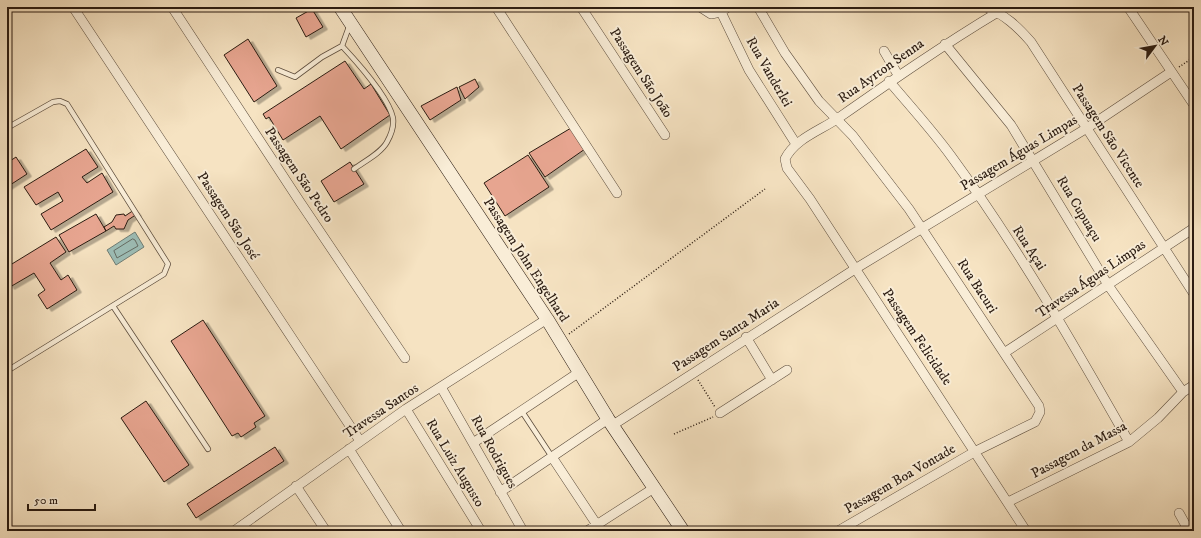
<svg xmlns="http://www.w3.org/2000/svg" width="1201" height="538" font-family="'IM FELL DW Pica',serif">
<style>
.water{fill:#9dbeb7;stroke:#6f7d75}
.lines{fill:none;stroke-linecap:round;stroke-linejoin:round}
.shore{stroke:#646c64;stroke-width:1}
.building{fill:#e7a590;stroke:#2a1b11;filter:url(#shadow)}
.service-casing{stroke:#5d4d3d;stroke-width:6}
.minor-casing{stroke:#5d4d3d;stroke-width:10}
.secondary-casing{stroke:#2a1b11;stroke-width:14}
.path{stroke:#2a1b11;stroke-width:1.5;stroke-dasharray:1 2;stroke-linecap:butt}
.service{stroke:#f9edd7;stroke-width:4.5}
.minor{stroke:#f9edd7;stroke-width:9}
.secondary{stroke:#f9edd7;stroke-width:13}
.labels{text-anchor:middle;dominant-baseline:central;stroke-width:4;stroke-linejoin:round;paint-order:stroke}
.street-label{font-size:14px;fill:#2a1b11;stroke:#f9edd7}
</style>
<defs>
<filter id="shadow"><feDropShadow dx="4.5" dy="2.5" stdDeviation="0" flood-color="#0004"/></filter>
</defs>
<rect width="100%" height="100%" fill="#f6e3c2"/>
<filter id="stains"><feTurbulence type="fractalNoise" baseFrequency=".005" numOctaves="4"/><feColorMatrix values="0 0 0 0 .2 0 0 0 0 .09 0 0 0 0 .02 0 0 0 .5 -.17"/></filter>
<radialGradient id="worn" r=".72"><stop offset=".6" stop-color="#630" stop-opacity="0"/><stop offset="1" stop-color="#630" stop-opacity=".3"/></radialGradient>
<!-- water -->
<path class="water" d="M 135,232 L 144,247 L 116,265 L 107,250 Z"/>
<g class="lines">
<!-- shore -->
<path class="shore" d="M 133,239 L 135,240 L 138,246 L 117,258 L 114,251 Z"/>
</g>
<!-- building -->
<path class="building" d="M 312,9 L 323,27 L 306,37 L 296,18 Z
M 248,39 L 277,86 L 254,102 L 224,55 Z
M 345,61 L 364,89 L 371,84 L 390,115 L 341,149 L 320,116 L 283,140 L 269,117 L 266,119 L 263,114 Z
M 475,79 L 479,87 L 465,99 L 459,87 Z
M 457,87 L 461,100 L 430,120 L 421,106 Z
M 571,128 L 585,149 L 545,177 L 529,153 Z
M 86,149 L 98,167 L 82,177 L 87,183 L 102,173 L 113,192 L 51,230 L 41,214 L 63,201 L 58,192 L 36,205 L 24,187 Z
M 528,155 L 549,187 L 505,216 L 484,183 Z
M 16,157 L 27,174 L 7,187 L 7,163 Z
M 350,162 L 364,184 L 334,202 L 321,181 Z
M 134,210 L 137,214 L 128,220 L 124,229 L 116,229 L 114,226 L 106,231 L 104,227 L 112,222 L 116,215 L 124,214 L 125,216 Z
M 96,214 L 106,231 L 69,252 L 59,235 Z
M 56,237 L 66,252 L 50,263 L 61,280 L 68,275 L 77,290 L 47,309 L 38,295 L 45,290 L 34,273 L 10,287 L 7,282 L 7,267 Z
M 203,320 L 265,416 L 254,423 L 256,427 L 241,437 L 238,433 L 232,436 L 171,341 Z
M 146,401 L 189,465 L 164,482 L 121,418 Z
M 275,447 L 284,461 L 196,518 L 187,504 Z"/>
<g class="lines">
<!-- service casing -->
<g class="service-casing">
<path id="service" d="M 342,46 C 356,61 389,98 393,118 C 394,126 391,135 387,142 C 381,153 365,161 354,169
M 278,70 L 295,77 L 322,57 L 342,46 L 350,24
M 7,128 L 53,102 L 60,101 L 67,104 L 168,264 L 164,274 L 7,371
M 113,306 L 208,449
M 521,410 L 552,457"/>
</g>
<!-- minor casing -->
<g class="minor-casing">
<path id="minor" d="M 73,7 L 360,441
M 172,7 L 300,202 L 405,358
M 496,7 L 617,193
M 581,7 L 665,135
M 700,7 L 711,14 L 721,12 L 728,7
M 758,7 L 785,53 L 819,101 L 853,136 L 909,209 L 1039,406 L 1040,412 L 1035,422 L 976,451 L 838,531
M 986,7 C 1005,15 1017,26 1031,42 L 1194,294
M 1128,7 L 1194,105
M 721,12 L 749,70 L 796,144
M 998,12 C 943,45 890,82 837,119 C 819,131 795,139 785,159 L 787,168 L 810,199 L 1026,531
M 945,44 L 1011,125 L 1108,285 L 1183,392
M 884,51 L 898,75
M 889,81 C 910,106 932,130 951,156 C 1017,246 1074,345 1129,442
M 746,337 L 772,380
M 1004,353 L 1194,228
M 441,387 L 523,531
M 406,409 L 481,531
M 720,413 L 787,370
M 613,425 L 855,269 L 1087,128 L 1171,72
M 473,443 L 578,373
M 349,449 L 401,531
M 552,457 L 601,531
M 296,486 L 326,531
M 500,492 L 608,419
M 1008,502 L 1129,442 L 1158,418 L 1183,392 L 1194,385
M 1179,513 L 1189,531
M 234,531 L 406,409 L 547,319
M 587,531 L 654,488"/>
</g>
<!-- secondary casing -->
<g class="secondary-casing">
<path id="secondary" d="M 340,7 L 547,319 L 608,419 L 683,531"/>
</g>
<!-- path -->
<path class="path" d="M 1179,67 L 1194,57
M 569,334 L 765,189
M 698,380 L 715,407
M 674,434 L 713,417"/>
<!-- service -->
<use href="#service" class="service"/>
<!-- minor -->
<use href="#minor" class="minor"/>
<!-- secondary -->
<use href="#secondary" class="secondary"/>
</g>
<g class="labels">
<!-- street labels -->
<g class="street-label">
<text transform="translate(881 71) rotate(-35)">Rua Ayrton Senna</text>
<text transform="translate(769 72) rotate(60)">Rua Vanderlei</text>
<text transform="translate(641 73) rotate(57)">Passagem São João</text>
<text transform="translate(1108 136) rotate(57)">Passagem São Vicente</text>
<text transform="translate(1019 153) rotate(-31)">Passagem Águas Limpas</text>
<text transform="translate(299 175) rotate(56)">Passagem São Pedro</text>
<text transform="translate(1079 209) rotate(59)">Rua Cupuaçu</text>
<text transform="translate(228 216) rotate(57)">Passagem São José</text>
<text transform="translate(1029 248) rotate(57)">Rua Açai</text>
<text transform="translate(526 260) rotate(57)">Passagem John Engelhard</text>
<text transform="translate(1091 279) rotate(-34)">Travessa Águas Limpas</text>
<text transform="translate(977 286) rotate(57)">Rua Bacuri</text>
<text transform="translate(726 335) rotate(-33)">Passagem Santa Maria</text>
<text transform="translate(917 337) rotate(56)">Passagem Felicidade</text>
<text transform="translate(381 411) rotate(-34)">Travessa Santos</text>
<text transform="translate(1079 450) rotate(-28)">Passagem da Massa</text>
<text transform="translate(494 452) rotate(61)">Rua Rodrigues</text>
<text transform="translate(455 463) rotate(59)">Rua Luiz Augusto</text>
<text transform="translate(900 479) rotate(-30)">Passagem Boa Vontade</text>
</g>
</g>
<!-- margin -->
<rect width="1201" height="538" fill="none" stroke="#f6e3c2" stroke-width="24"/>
<rect x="8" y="8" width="1185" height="522" fill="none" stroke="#2a1b11" stroke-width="2"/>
<rect x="12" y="12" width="1177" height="514" fill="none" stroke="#2a1b11"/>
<!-- north arrow -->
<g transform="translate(1155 46) rotate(58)" stroke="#f9edd7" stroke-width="3" paint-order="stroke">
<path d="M0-3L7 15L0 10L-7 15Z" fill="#2a1b11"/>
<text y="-6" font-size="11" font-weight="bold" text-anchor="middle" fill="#2a1b11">N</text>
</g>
<!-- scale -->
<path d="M28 504v6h67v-6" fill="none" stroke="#2a1b11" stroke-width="2"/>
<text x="34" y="504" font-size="12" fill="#2a1b11" stroke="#f9edd7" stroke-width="3" paint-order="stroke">50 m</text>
<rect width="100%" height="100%" filter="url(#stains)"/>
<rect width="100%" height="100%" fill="url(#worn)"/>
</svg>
